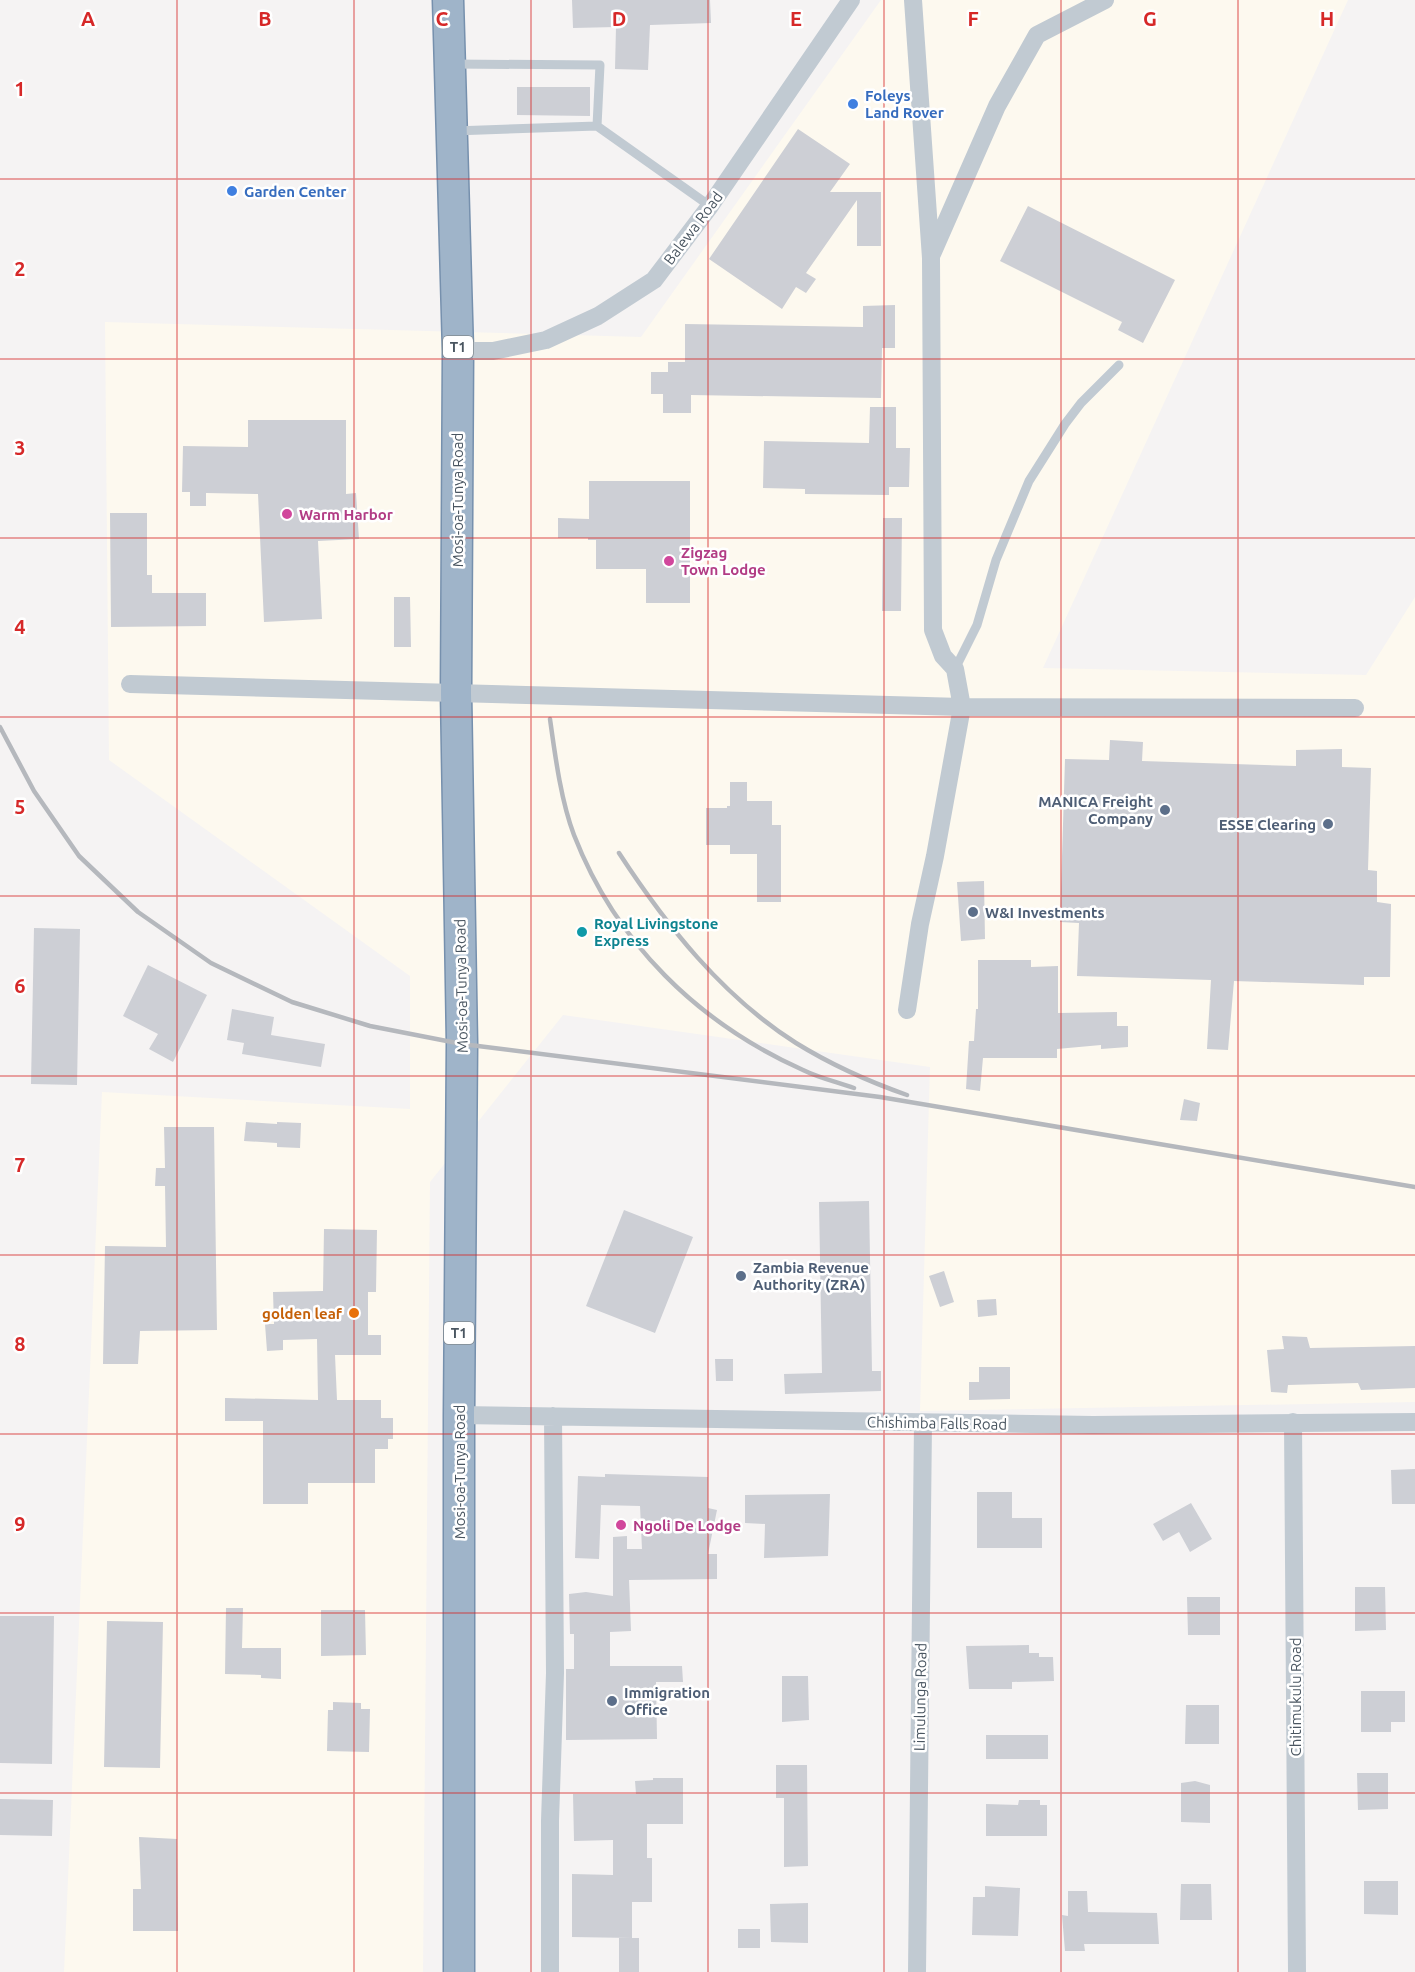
<svg xmlns="http://www.w3.org/2000/svg" width="1415" height="1972" font-family="Ubuntu,sans-serif">
<style>
.commercial{fill:#fdf9ef}
.building{fill:#cdcfd5}
.lines{fill:none;stroke-linecap:round;stroke-linejoin:round}
.trunk-casing{stroke:#7690ad;stroke-width:33}
.service{stroke:#c1cad2;stroke-width:9}
.minor{stroke:#c1cad2;stroke-width:18}
.trunk{stroke:#9fb4c9;stroke-width:30}
.rail{stroke:#b5b8bd;stroke-width:4.5}
.grid{fill:none;stroke:#d62828;stroke-width:1.5;stroke-opacity:0.55}
.shop-dot{fill:#3f7fe0;stroke:#fff;stroke-width:2}
.hotel-dot{fill:#d1479c;stroke:#fff;stroke-width:2}
.service-dot{fill:#5c6f8a;stroke:#fff;stroke-width:2}
.culture-dot{fill:#0f9aa8;stroke:#fff;stroke-width:2}
.food-dot{fill:#e8710a;stroke:#fff;stroke-width:2}
.labels{text-anchor:middle;dominant-baseline:central;stroke-width:5;stroke-linejoin:round;paint-order:stroke}
.shield{fill:#fff;stroke:#808990;stroke-width:1.5}
.shield-label{font-size:14px;font-weight:bold;fill:#4a5661}
.shop-label{font-size:15px;font-weight:bold;fill:#366cbe;stroke:#fff;text-anchor:start}
.street-label{font-size:15px;fill:#4a5661;stroke:#fff}
.hotel-label{font-size:15px;font-weight:bold;fill:#b23c85;stroke:#fff;text-anchor:start}
.service-label{font-size:15px;font-weight:bold;fill:#4e5e75;stroke:#fff;text-anchor:start}
.culture-label{font-size:15px;font-weight:bold;fill:#0d838f;stroke:#fff;text-anchor:start}
.food-label{font-size:15px;font-weight:bold;fill:#c56008;stroke:#fff;text-anchor:end}
.grid-label{font-size:20px;text-anchor:middle;font-weight:bold;fill:#d62828;stroke:#fff;stroke-width:5;stroke-linejoin:round;paint-order:stroke}
</style>
<rect width="100%" height="100%" fill="#f5f3f3"/>
<!-- commercial -->
<path class="commercial" d="M 881,0 L 1348,0 L 1043,668 L 1366,675 L 1415,597 L 1415,1402 L 920,1411 L 930,1067 L 563,1015 L 430,1182 L 423,1972 L 64,1972 L 102,1092 L 410,1109 L 410,976 L 109,760 L 105,322 L 641,337 Z"/>
<!-- building -->
<path class="building" d="M 572,0 L 710,0 L 711,23 L 650,25 L 648,70 L 615,69 L 616,27 L 573,28 Z
M 517,87 L 590,87 L 590,116 L 517,115 Z
M 798,129 L 850,164 L 830,192 L 881,192 L 881,246 L 857,246 L 857,200 L 806,273 L 816,279 L 806,293 L 796,287 L 782,309 L 709,259 Z
M 1028,206 L 1175,280 L 1143,343 L 1118,330 L 1122,322 L 1000,261 Z
M 895,305 L 895,348 L 882,348 L 881,398 L 691,395 L 691,413 L 663,413 L 663,394 L 651,394 L 651,372 L 668,372 L 668,362 L 685,362 L 685,324 L 863,327 L 863,306 Z
M 870,407 L 896,407 L 896,448 L 910,448 L 909,487 L 889,487 L 889,495 L 805,494 L 805,489 L 763,488 L 764,441 L 869,443 Z
M 248,420 L 346,420 L 346,494 L 356,493 L 359,539 L 318,541 L 322,619 L 264,622 L 258,494 L 206,493 L 206,506 L 190,506 L 190,492 L 182,492 L 183,446 L 248,447 Z
M 589,481 L 690,481 L 690,603 L 646,603 L 646,569 L 596,569 L 596,540 L 588,540 L 588,538 L 558,538 L 558,518 L 589,519 Z
M 110,513 L 147,513 L 147,575 L 152,575 L 152,593 L 206,593 L 206,626 L 111,627 Z
M 883,518 L 902,518 L 901,611 L 882,611 Z
M 394,597 L 410,597 L 411,647 L 394,647 Z
M 1110,740 L 1143,742 L 1142,761 L 1296,766 L 1296,750 L 1342,749 L 1342,767 L 1371,768 L 1368,870 L 1377,871 L 1377,902 L 1391,904 L 1390,977 L 1364,977 L 1364,985 L 1234,981 L 1228,1050 L 1207,1049 L 1211,980 L 1077,976 L 1079,923 L 1060,922 L 1065,759 L 1109,760 Z
M 730,782 L 747,782 L 747,801 L 772,801 L 772,825 L 781,825 L 781,902 L 757,902 L 757,854 L 730,854 L 730,845 L 706,845 L 706,808 L 727,808 L 727,806 L 730,806 Z
M 984,881 L 985,939 L 961,941 L 957,882 Z
M 34,928 L 80,929 L 77,1085 L 31,1084 Z
M 978,960 L 1031,960 L 1031,967 L 1058,966 L 1058,1013 L 1117,1012 L 1117,1026 L 1128,1026 L 1128,1047 L 1101,1049 L 1101,1045 L 1057,1049 L 1057,1058 L 983,1058 L 980,1091 L 966,1089 L 969,1041 L 974,1041 L 976,1009 L 978,1009 Z
M 148,965 L 207,995 L 173,1062 L 149,1049 L 158,1034 L 123,1016 Z
M 232,1009 L 274,1017 L 271,1035 L 325,1044 L 321,1067 L 242,1054 L 244,1043 L 227,1040 Z
M 1184,1099 L 1200,1103 L 1197,1121 L 1180,1120 Z
M 246,1122 L 277,1124 L 277,1122 L 301,1123 L 300,1148 L 277,1147 L 277,1143 L 244,1141 Z
M 164,1127 L 214,1127 L 217,1330 L 140,1331 L 138,1364 L 103,1364 L 105,1246 L 166,1247 L 165,1186 L 155,1186 L 156,1168 L 165,1168 Z
M 869,1201 L 872,1371 L 881,1371 L 881,1391 L 785,1394 L 784,1374 L 822,1373 L 819,1202 Z
M 624,1210 L 693,1237 L 655,1333 L 586,1306 Z
M 324,1229 L 377,1230 L 376,1292 L 368,1292 L 368,1335 L 381,1335 L 381,1355 L 335,1355 L 337,1400 L 381,1400 L 381,1418 L 393,1418 L 393,1439 L 388,1439 L 388,1449 L 375,1449 L 375,1483 L 308,1483 L 308,1504 L 263,1504 L 263,1421 L 225,1421 L 225,1398 L 318,1400 L 317,1339 L 283,1340 L 283,1350 L 267,1351 L 265,1324 L 274,1324 L 273,1292 L 323,1291 Z
M 944,1271 L 954,1302 L 940,1307 L 929,1276 Z
M 996,1299 L 997,1315 L 978,1317 L 977,1300 Z
M 1282,1336 L 1307,1337 L 1310,1348 L 1415,1346 L 1415,1388 L 1361,1390 L 1358,1383 L 1288,1385 L 1287,1393 L 1271,1392 L 1267,1350 L 1284,1349 Z
M 715,1359 L 733,1359 L 733,1381 L 716,1381 Z
M 979,1367 L 1010,1367 L 1010,1399 L 969,1400 L 969,1382 L 979,1382 Z
M 1415,1469 L 1415,1504 L 1392,1504 L 1391,1470 Z
M 605,1474 L 708,1477 L 708,1508 L 717,1510 L 708,1554 L 717,1554 L 717,1579 L 629,1580 L 631,1631 L 610,1632 L 610,1666 L 682,1666 L 683,1682 L 656,1682 L 657,1739 L 566,1740 L 566,1669 L 574,1669 L 574,1634 L 570,1634 L 569,1594 L 586,1592 L 613,1596 L 613,1537 L 627,1536 L 627,1549 L 642,1549 L 640,1506 L 601,1505 L 599,1559 L 575,1558 L 578,1476 L 605,1477 Z
M 977,1492 L 1012,1492 L 1012,1518 L 1042,1518 L 1042,1548 L 977,1548 Z
M 830,1494 L 828,1556 L 764,1558 L 765,1524 L 745,1523 L 745,1495 Z
M 1191,1503 L 1212,1539 L 1190,1552 L 1179,1532 L 1163,1541 L 1153,1524 Z
M 1355,1587 L 1385,1587 L 1386,1630 L 1355,1631 Z
M 1187,1597 L 1220,1597 L 1220,1635 L 1188,1635 Z
M 226,1608 L 243,1608 L 242,1648 L 281,1648 L 281,1679 L 261,1678 L 261,1675 L 225,1674 Z
M 321,1610 L 365,1610 L 366,1655 L 321,1656 Z
M 0,1616 L 54,1616 L 52,1764 L 0,1763 Z
M 107,1621 L 163,1622 L 160,1768 L 104,1767 Z
M 1029,1645 L 1029,1653 L 1039,1653 L 1039,1657 L 1053,1657 L 1054,1681 L 1012,1682 L 1012,1689 L 969,1689 L 966,1646 Z
M 782,1676 L 808,1676 L 809,1720 L 782,1722 Z
M 1361,1691 L 1405,1691 L 1405,1722 L 1391,1722 L 1391,1732 L 1361,1732 Z
M 333,1702 L 361,1703 L 361,1709 L 370,1709 L 369,1752 L 327,1751 L 328,1710 L 333,1710 Z
M 1186,1705 L 1219,1705 L 1219,1744 L 1185,1744 Z
M 986,1735 L 1048,1735 L 1048,1759 L 986,1759 Z
M 776,1765 L 807,1765 L 808,1866 L 784,1867 L 784,1798 L 776,1798 Z
M 1357,1773 L 1388,1773 L 1388,1809 L 1358,1810 Z
M 653,1778 L 683,1778 L 683,1824 L 647,1824 L 647,1858 L 652,1858 L 652,1902 L 632,1902 L 632,1938 L 572,1937 L 572,1874 L 613,1875 L 613,1840 L 574,1841 L 573,1794 L 636,1794 L 635,1781 L 653,1780 Z
M 1195,1781 L 1210,1785 L 1210,1823 L 1181,1822 L 1181,1783 Z
M 0,1799 L 53,1800 L 52,1836 L 0,1835 Z
M 1019,1800 L 1040,1800 L 1040,1805 L 1047,1805 L 1047,1836 L 986,1836 L 986,1804 L 1018,1805 Z
M 139,1837 L 177,1839 L 178,1931 L 133,1931 L 133,1889 L 141,1889 Z
M 1364,1881 L 1398,1881 L 1398,1915 L 1364,1914 Z
M 1181,1884 L 1211,1884 L 1212,1920 L 1180,1920 Z
M 985,1886 L 1020,1888 L 1018,1936 L 972,1935 L 973,1897 L 985,1897 Z
M 1068,1891 L 1087,1891 L 1088,1912 L 1157,1913 L 1159,1944 L 1084,1944 L 1085,1951 L 1065,1951 L 1062,1915 L 1068,1916 Z
M 808,1903 L 808,1943 L 771,1942 L 770,1904 Z
M 738,1929 L 760,1929 L 760,1948 L 738,1948 Z
M 619,1938 L 639,1938 L 639,1972 L 619,1972 Z"/>
<g class="lines">
<!-- trunk casing -->
<g class="trunk-casing">
<path id="trunk" d="M 448,0 L 458,351 L 456,693 L 462,1044 L 459,1415 L 459,1972"/>
</g>
<!-- service -->
<path class="service" d="M 453,64 L 600,65 L 597,126
M 454,131 L 597,126 L 710,206
M 955,669 L 977,625 L 996,560 L 1029,481 L 1065,424 L 1081,403 L 1119,365"/>
<!-- minor -->
<path class="minor" d="M 932,254 L 997,106 L 1037,35 L 1105,0
M 458,351 L 493,351 L 546,340 L 598,316 L 654,280 L 710,206 L 851,0
M 130,684 L 962,707 L 1355,708
M 907,1010 L 920,924 L 935,856 L 962,707 L 955,669 L 943,656 L 933,630 L 931,258 L 913,0
M 459,1415 L 1093,1425 L 1415,1422
M 1293,1422 L 1297,1972
M 550,1972 L 550,1821 L 555,1673 L 553,1416
M 917,1972 L 923,1423"/>
<!-- trunk -->
<use href="#trunk" class="trunk"/>
<!-- rail -->
<path class="rail" d="M 550,719 C 555,755 561,801 574,835 C 616,943 698,1023 803,1070 C 819,1078 837,1082 854,1088
M 0,727 L 34,791 L 79,856 L 138,912 L 211,963 L 292,1002 L 370,1026 L 462,1044 L 880,1097 L 1415,1187
M 619,853 C 666,925 722,996 796,1043 C 830,1064 870,1082 907,1095"/>
</g>
<!-- grid -->
<path class="grid" d="M 177,0 L 177,1972M 354,0 L 354,1972M 531,0 L 531,1972M 708,0 L 708,1972M 884,0 L 884,1972M 1061,0 L 1061,1972M 1238,0 L 1238,1972M 0,179 L 1415,179M 0,359 L 1415,359M 0,538 L 1415,538M 0,717 L 1415,717M 0,896 L 1415,896M 0,1076 L 1415,1076M 0,1255 L 1415,1255M 0,1434 L 1415,1434M 0,1613 L 1415,1613M 0,1793 L 1415,1793"/>
<!-- markers -->
<g class="shop-dot">
<circle cx="853" cy="104" r="6"/>
<circle cx="232" cy="191" r="6"/>
</g>
<g class="hotel-dot">
<circle cx="287" cy="514" r="6"/>
<circle cx="669" cy="561" r="6"/>
<circle cx="621" cy="1525" r="6"/>
</g>
<g class="service-dot">
<circle cx="1165" cy="810" r="6"/>
<circle cx="1328" cy="824" r="6"/>
<circle cx="973" cy="912" r="6"/>
<circle cx="741" cy="1276" r="6"/>
<circle cx="612" cy="1701" r="6"/>
</g>
<circle class="culture-dot" cx="582" cy="932" r="6"/>
<circle class="food-dot" cx="354" cy="1313" r="6"/>
<g class="labels">
<!-- shield labels -->
<g class="shield">
<rect x="443" y="336" width="30" height="22" rx="4.5"/>
<rect x="444" y="1322" width="30" height="22" rx="4.5"/>
</g>
<g class="shield-label">
<text x="458" y="347">T1</text>
<text x="459" y="1333">T1</text>
</g>
<!-- shop labels -->
<g class="shop-label">
<text x="865" y="95">Foleys<tspan x="865" dy="17">Land Rover</tspan></text>
<text x="244" y="191">Garden Center</text>
</g>
<!-- street labels -->
<g class="street-label">
<text transform="translate(693 228) rotate(-53)">Balewa Road</text>
<text transform="translate(457 500) rotate(-90)">Mosi-oa-Tunya Road</text>
<text transform="translate(461 986) rotate(-91)">Mosi-oa-Tunya Road</text>
<text transform="translate(937 1423) rotate(1)">Chishimba Falls Road</text>
<text transform="translate(459 1472) rotate(-90)">Mosi-oa-Tunya Road</text>
<text transform="translate(920 1697) rotate(-89)">Limulunga Road</text>
<text transform="translate(1295 1697) rotate(-90)">Chitimukulu Road</text>
</g>
<!-- hotel labels -->
<g class="hotel-label">
<text x="299" y="514">Warm Harbor</text>
<text x="681" y="552">Zigzag<tspan x="681" dy="17">Town Lodge</tspan></text>
<text x="633" y="1525">Ngoli De Lodge</text>
</g>
<!-- service labels -->
<g class="service-label">
<text x="1153" y="801" text-anchor="end">MANICA Freight<tspan x="1153" dy="17">Company</tspan></text>
<text x="1316" y="824" text-anchor="end">ESSE Clearing</text>
<text x="985" y="912">W&amp;I Investments</text>
<text x="753" y="1267">Zambia Revenue<tspan x="753" dy="17">Authority (ZRA)</tspan></text>
<text x="624" y="1692">Immigration<tspan x="624" dy="17">Office</tspan></text>
</g>
<!-- culture labels -->
<g class="culture-label">
<text x="594" y="923">Royal Livingstone<tspan x="594" dy="17">Express</tspan></text>
</g>
<!-- food labels -->
<g class="food-label">
<text x="342" y="1313">golden leaf</text>
</g>
</g>
<g class="grid-label">
<text x="88" y="26">A</text>
<text x="265" y="26">B</text>
<text x="442" y="26">C</text>
<text x="619" y="26">D</text>
<text x="796" y="26">E</text>
<text x="973" y="26">F</text>
<text x="1150" y="26">G</text>
<text x="1327" y="26">H</text>
<text x="20" y="96">1</text>
<text x="20" y="276">2</text>
<text x="20" y="455">3</text>
<text x="20" y="634">4</text>
<text x="20" y="814">5</text>
<text x="20" y="993">6</text>
<text x="20" y="1172">7</text>
<text x="20" y="1351">8</text>
<text x="20" y="1531">9</text>
</g>
</svg>
